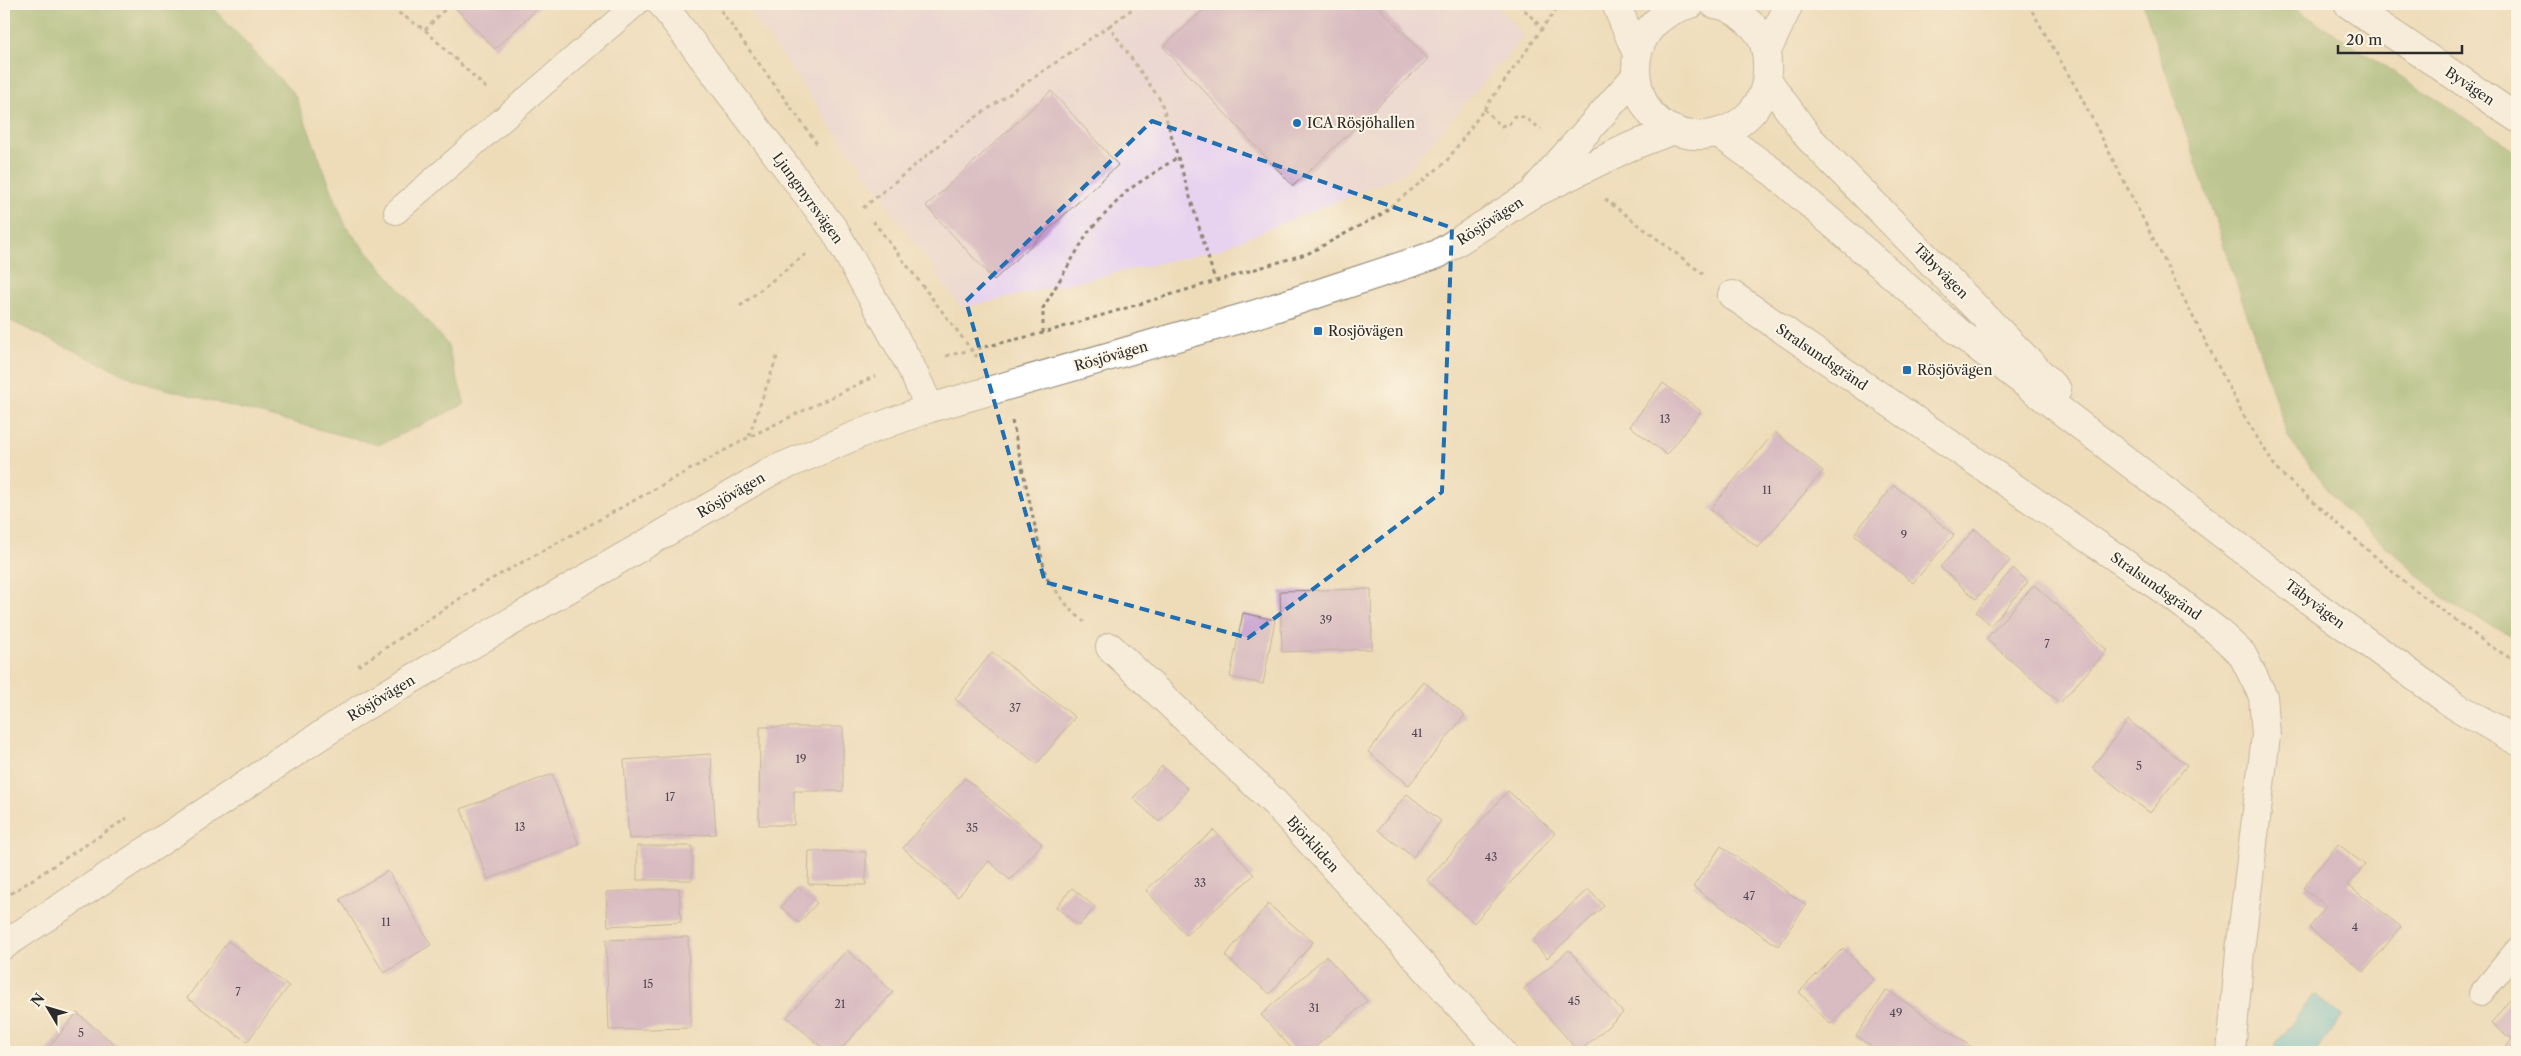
<svg xmlns="http://www.w3.org/2000/svg" width="2521" height="1056" font-family="'Libre Caslon Text',serif">
<style>
.built{fill:#e7d2ef}
.forest{fill:#81ab62;stroke:#566b46}
.water{fill:#5ec4db;stroke:#447883}
.building{fill:#be93cd}
.lines{fill:none;stroke-linecap:round;stroke-linejoin:round}
.service-casing{stroke:#8c8472;stroke-width:26}
.minor-casing{stroke:#8c8472;stroke-width:30}
.secondary-casing{stroke:#8c8472;stroke-width:30}
.path{stroke:#8c8472;stroke-width:3;stroke-dasharray:4 4;stroke-linecap:butt}
.service{stroke:#fff;stroke-width:24}
.minor{stroke:#fff;stroke-width:28}
.secondary{stroke:#fff;stroke-width:28}
.marked{fill:none;stroke:#1f6fb2;stroke-width:4;stroke-dasharray:10 6;stroke-linejoin:round}
.poi-dot{fill:#1f6fb2;stroke:#fcf5e5;stroke-width:2}
.labels{text-anchor:middle;dominant-baseline:central;stroke-width:4;stroke-linejoin:round;paint-order:stroke}
.number-label{font-size:11px;fill:#504554}
.street-label{font-size:14px;fill:#2b2b2b;stroke:#fcf5e5}
.poi-label{font-size:14px;fill:#2b2b2b;stroke:#fcf5e5;text-anchor:start}
</style>
<rect width="100%" height="100%" fill="#fcf5e5"/>
<filter id="ink" filterUnits="userSpaceOnUse"><feTurbulence type="fractalNoise" baseFrequency=".02" numOctaves="2"/><feDisplacementMap in="SourceGraphic" scale="10" xChannelSelector="R" yChannelSelector="G"/><feConvolveMatrix kernelMatrix="1 2 1 2 8 2 1 2 1" color-interpolation-filters="sRGB"/></filter>
<filter id="wash" filterUnits="userSpaceOnUse"><feTurbulence type="fractalNoise" baseFrequency=".0096" numOctaves="4" result="noise"/><feDisplacementMap in="SourceGraphic" scale="20" xChannelSelector="R" yChannelSelector="G"/><feGaussianBlur stdDeviation="1.12" result="paint"/><feColorMatrix in="noise" values="0 0 0 0 0 0 0 0 0 0 0 0 0 0 0 0 0 1.4 0 .05"/><feComposite in="paint" operator="in"/></filter>
<g filter="url(#wash)">
<rect width="100%" height="100%" fill="#eedcb9"/>
<!-- built -->
<path class="built" d="M 745,4 L 1494,4 L 1524,36 L 1404,174 L 1217,250 L 961,308 Z"/>
<!-- forest -->
<path class="forest" d="M 4,4 L 205,4 L 212,7 L 295,95 L 346,227 L 447,344 L 465,404 L 379,445 L 143,383 L 4,318 Z
M 2143,4 L 2288,4 L 2517,151 L 2517,639 L 2452,605 L 2341,507 L 2288,437 Z"/>
<!-- water -->
<path class="water" d="M 2314,994 L 2343,1016 L 2316,1052 L 2284,1052 L 2275,1045 Z"/>
<g id="blocks">
<!-- building -->
<path class="building" d="M 452,4 L 542,4 L 495,49 Z
M 1210,4 L 1376,4 L 1428,59 L 1293,186 L 1163,47 Z
M 1051,91 L 1118,165 L 994,280 L 926,206 Z
M 1663,383 L 1701,411 L 1667,455 L 1630,426 Z
M 1775,432 L 1823,471 L 1758,548 L 1710,509 Z
M 1894,485 L 1954,535 L 1913,583 L 1854,534 Z
M 1975,529 L 2010,561 L 1976,599 L 1940,567 Z
M 2013,568 L 2028,582 L 1991,625 L 1976,612 Z
M 2034,585 L 2107,650 L 2060,703 L 1986,639 Z
M 1371,589 L 1372,649 L 1282,652 L 1280,591 Z
M 1243,613 L 1275,620 L 1263,684 L 1230,677 Z
M 992,652 L 1075,717 L 1037,764 L 955,699 Z
M 1424,682 L 1465,715 L 1409,785 L 1368,752 Z
M 2128,720 L 2187,765 L 2150,813 L 2092,768 Z
M 760,727 L 843,727 L 843,791 L 794,791 L 794,825 L 759,825 Z
M 711,754 L 716,834 L 629,839 L 624,760 Z
M 1162,766 L 1188,789 L 1159,822 L 1133,798 Z
M 552,774 L 579,845 L 488,879 L 461,809 Z
M 965,778 L 1042,844 L 1010,880 L 989,861 L 958,897 L 903,848 Z
M 1508,791 L 1555,833 L 1474,923 L 1427,880 Z
M 1407,794 L 1441,821 L 1413,857 L 1378,830 Z
M 1214,830 L 1254,875 L 1186,935 L 1146,890 Z
M 2338,844 L 2365,865 L 2348,885 L 2401,927 L 2364,972 L 2309,928 L 2326,906 L 2303,888 Z
M 637,846 L 692,846 L 692,880 L 637,880 Z
M 1721,846 L 1806,905 L 1778,946 L 1693,887 Z
M 809,851 L 866,852 L 866,885 L 808,884 Z
M 388,871 L 431,945 L 384,973 L 340,899 Z
M 798,887 L 817,903 L 799,923 L 781,907 Z
M 679,888 L 681,922 L 608,926 L 606,892 Z
M 1072,888 L 1095,907 L 1079,926 L 1056,907 Z
M 1588,889 L 1604,906 L 1547,958 L 1532,941 Z
M 1268,904 L 1313,942 L 1270,994 L 1225,956 Z
M 688,937 L 691,1028 L 609,1030 L 606,940 Z
M 228,941 L 289,986 L 247,1042 L 187,998 Z
M 1843,948 L 1874,979 L 1830,1024 L 1799,992 Z
M 847,950 L 893,992 L 838,1052 L 827,1052 L 787,1017 Z
M 1569,950 L 1623,1013 L 1579,1052 L 1524,989 Z
M 1326,956 L 1367,1001 L 1310,1052 L 1295,1052 L 1261,1015 Z
M 1887,990 L 1972,1047 L 1969,1052 L 1880,1052 L 1856,1036 Z
M 2517,990 L 2517,1052 L 2509,1052 L 2505,1049 L 2512,1039 L 2491,1024 Z
M 77,1013 L 124,1052 L 45,1052 Z"/>
</g>
</g>
<g filter="url(#ink)">
<use href="#blocks" fill-opacity="0" stroke="#8c8472" stroke-width="1"/>
<g class="lines">
<!-- service casing -->
<g class="service-casing">
<path id="service" d="M 396,212 L 636,4
M 2481,994 L 2517,950"/>
</g>
<!-- minor casing -->
<g class="minor-casing">
<path id="minor" d="M 662,4 L 835,231 L 910,365 L 930,408
M 2348,4 L 2517,118
M 1767,51 L 1789,4
M 1537,187 L 1635,77
M 1732,295 L 2168,593 L 2216,630 L 2242,654 L 2263,696 L 2266,736 L 2240,951 L 2231,1052
M 1110,647 L 1275,803 L 1502,1052
M 4,945 L 362,708 L 772,471 L 864,432 L 930,408 L 1253,315 L 1438,254 L 1529,196 L 1629,147 L 1674,130"/>
</g>
<!-- secondary casing -->
<g class="secondary-casing">
<path id="secondary" d="M 1616,4 L 1637,54
M 1691,4 C 1648,15 1627,50 1640,93 C 1662,162 1772,142 1767,64 C 1767,51 1763,36 1753,26 C 1742,16 1730,5 1714,4
M 1768,81 L 1809,138 L 2057,390
M 1720,134 L 1773,172 L 1962,335 L 2310,601 L 2454,705 L 2517,741"/>
</g>
<!-- path -->
<path class="path" d="M 385,4 L 425,30 L 487,89
M 716,4 L 818,145
M 1519,4 L 1542,28
M 2028,4 L 2079,93 L 2242,413 L 2278,471 L 2403,581 L 2490,646 L 2517,662
M 1109,26 L 1139,4
M 425,30 L 447,7
M 1484,109 L 1501,126 L 1509,124 L 1514,116 L 1524,117 L 1541,129
M 1605,199 L 1703,274
M 863,208 L 960,128 L 1109,26 L 1161,101 L 1215,280
M 873,221 L 977,357
M 740,306 L 807,253
M 1043,333 L 1043,308 L 1089,231 L 1128,190 L 1178,157
M 946,356 L 1043,333 L 1309,253 L 1380,215 L 1446,162 L 1560,4
M 1012,421 L 1046,577 L 1069,608 L 1084,622
M 749,436 L 778,354
M 358,666 L 479,586 L 749,437 L 875,376
M 4,898 L 127,818"/>
<!-- service -->
<use href="#service" class="service"/>
<!-- minor -->
<use href="#minor" class="minor"/>
<!-- secondary -->
<use href="#secondary" class="secondary"/>
</g>
</g>
<!-- marked area -->
<path d="M0 0H2521V1056H0ZM 1152,121 L 1452,228 L 1442,492 L 1248,638 L 1045,582 L 966,301 Z" fill="#eedcb9" fill-opacity=".55" fill-rule="evenodd"/>
<path class="marked" d="M 1152,121 L 1452,228 L 1442,492 L 1248,638 L 1045,582 L 966,301 Z"/>
<!-- markers -->
<g class="poi-dot">
<circle cx="1297" cy="123" r="5"/>
<rect x="1313" y="326" width="10" height="10" rx="2.5"/>
<rect x="1902" y="365" width="10" height="10" rx="2.5"/>
</g>
<g class="labels">
<!-- number labels -->
<g class="number-label">
<text x="1665" y="419">13</text>
<text x="1767" y="490">11</text>
<text x="1904" y="535">9</text>
<text x="1326" y="620">39</text>
<text x="2047" y="644">7</text>
<text x="1015" y="708">37</text>
<text x="1417" y="733">41</text>
<text x="801" y="759">19</text>
<text x="2139" y="766">5</text>
<text x="670" y="797">17</text>
<text x="520" y="827">13</text>
<text x="972" y="828">35</text>
<text x="1491" y="857">43</text>
<text x="1200" y="883">33</text>
<text x="1749" y="896">47</text>
<text x="386" y="922">11</text>
<text x="2355" y="927">4</text>
<text x="648" y="984">15</text>
<text x="238" y="992">7</text>
<text x="1574" y="1001">45</text>
<text x="840" y="1004">21</text>
<text x="1314" y="1008">31</text>
<text x="1896" y="1013">49</text>
<text x="81" y="1033">5</text>
</g>
<!-- street labels -->
<g class="street-label">
<text transform="translate(2470 86) rotate(34)">Byvägen</text>
<text transform="translate(808 198) rotate(54)">Ljungmyrsvägen</text>
<text transform="translate(1490 221) rotate(-33)">Rösjövägen</text>
<text transform="translate(1941 271) rotate(45)">Täbyvägen</text>
<text transform="translate(1111 356) rotate(-16)">Rösjövägen</text>
<text transform="translate(1822 357) rotate(34)">Stralsundsgränd</text>
<text transform="translate(731 495) rotate(-30)">Rösjövägen</text>
<text transform="translate(2156 586) rotate(35)">Stralsundsgränd</text>
<text transform="translate(2315 604) rotate(37)">Täbyvägen</text>
<text transform="translate(381 698) rotate(-31)">Rösjövägen</text>
<text transform="translate(1313 844) rotate(48)">Björkliden</text>
</g>
<!-- poi labels -->
<g class="poi-label">
<text x="1307" y="123">ICA Rösjöhallen</text>
<text x="1328" y="331">Rosjövägen</text>
<text x="1917" y="370">Rösjövägen</text>
</g>
</g>
<!-- margin -->
<rect width="2521" height="1056" fill="none" stroke="#fcf5e5" stroke-width="20"/>
<!-- north arrow -->
<g transform="translate(48 1008) rotate(308)" stroke="#fcf5e5" stroke-width="4" paint-order="stroke">
<path d="M0-4L9 19L0 12L-9 19Z" fill="#2b2b2b"/>
<text y="-8" font-size="14" font-weight="bold" text-anchor="middle" fill="#2b2b2b">N</text>
</g>
<!-- scale -->
<path d="M2338 45v8h124v-8" fill="none" stroke="#2b2b2b" stroke-width="2.5"/>
<text x="2346" y="45" font-size="15" fill="#2b2b2b" stroke="#fcf5e5" stroke-width="4" paint-order="stroke">20 m</text>
</svg>
